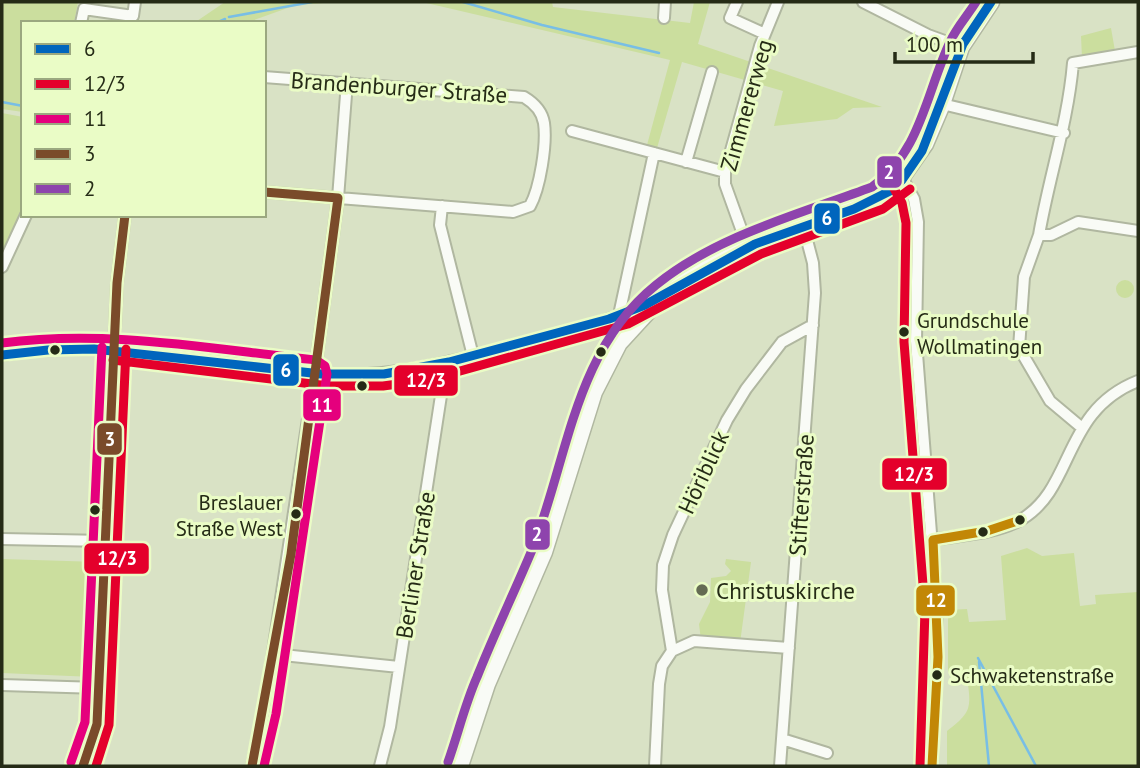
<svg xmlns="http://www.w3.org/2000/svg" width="1140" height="768" font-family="'PT Sans',sans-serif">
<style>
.green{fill:#cbde9e}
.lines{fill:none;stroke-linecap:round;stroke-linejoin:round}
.stream{stroke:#78bee5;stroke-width:2.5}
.minor-casing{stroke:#b0b7a0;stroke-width:14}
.secondary-casing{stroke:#b0b7a0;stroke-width:19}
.minor{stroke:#f9fbf6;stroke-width:10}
.secondary{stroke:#f9fbf6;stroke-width:16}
.bus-1-casing{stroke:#eafcc6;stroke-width:14}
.bus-2-casing{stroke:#eafcc6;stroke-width:14}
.bus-3-casing{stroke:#eafcc6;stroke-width:14}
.bus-4-casing{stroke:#eafcc6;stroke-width:14}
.bus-5-casing{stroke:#eafcc6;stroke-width:14}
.bus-6-casing{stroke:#eafcc6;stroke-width:14}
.bus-1{stroke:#0065bd;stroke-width:9}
.bus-2{stroke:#e4002b;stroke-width:9}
.bus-3{stroke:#e5007d;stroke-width:9}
.bus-4{stroke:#7a4b2a;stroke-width:9}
.bus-5{stroke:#8e44ad;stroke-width:9}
.bus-6{stroke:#c28706;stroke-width:9}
.bus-dot{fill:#252b16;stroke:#eafcc6;stroke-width:2.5}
.poi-dot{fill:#646b53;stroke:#eafcc6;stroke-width:2.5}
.labels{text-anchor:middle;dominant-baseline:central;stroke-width:6;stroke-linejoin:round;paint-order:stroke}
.bus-label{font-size:21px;fill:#252b16;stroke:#eafcc6;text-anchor:start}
.street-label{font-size:23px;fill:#252b16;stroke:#eafcc6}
.poi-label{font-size:23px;fill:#252b16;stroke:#eafcc6;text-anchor:start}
.line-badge{stroke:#eafcc6;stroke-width:2.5}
.badge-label{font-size:19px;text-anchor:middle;font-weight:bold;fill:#fff}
</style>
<rect width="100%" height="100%" fill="#d9e2c5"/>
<!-- green -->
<path class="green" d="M 2,2 L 78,2 L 74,23 L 23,23 L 23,112 L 2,109 Z
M 225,2 L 338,2 L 296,5 L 246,23 L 194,23 Z
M 422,2 L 552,2 L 553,7 L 690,23 L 694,2 L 710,2 L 698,44 L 882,107 L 853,108 L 837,119 L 774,126 L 783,91 L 682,62 L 657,148 L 647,145 L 670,60 Z
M 1111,28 L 1115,51 L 1082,58 L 1081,36 Z
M 2,113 L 23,117 L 23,215 L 2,267 Z
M1116 289a9 9 0 1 1 18 0a9 9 0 1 1-18 0Z
M 1027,548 L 1042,556 L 1074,553 L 1080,606 L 1096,604 L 1095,595 L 1138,592 L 1138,766 L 947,766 L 947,731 C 967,715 972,711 968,685 L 948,672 L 948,610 L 967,609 L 969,622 L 1006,620 L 1001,556 Z
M 2,559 L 99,562 L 93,677 L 2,673 Z
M 726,559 L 751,562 L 740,643 L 701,640 L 699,624 L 710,602 L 711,578 L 726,576 L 731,571 L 725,564 Z"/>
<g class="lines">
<!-- stream -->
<path class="stream" d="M 463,2 L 542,25 L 659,53
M 229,17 L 312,2
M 216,23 L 225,19
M 2,102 L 23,106
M 978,658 L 1036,766
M 979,662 L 989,766"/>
<!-- minor casing -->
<g class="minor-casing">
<path id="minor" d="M 737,2 L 730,18 L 765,34
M 863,2 L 928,35 L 961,47
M 664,18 L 665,2
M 81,23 L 84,9 L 133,16 L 135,2
M 264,77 L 524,97 C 534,103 542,111 544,123 C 547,144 540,188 530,206 L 513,212 L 264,192
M 942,104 L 1064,133
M 572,131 L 725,172
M 686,162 L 712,72
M 903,179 L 914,199 L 918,222 L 916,341 L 937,610 L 932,766
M 442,206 L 440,225 L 473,356
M 1039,235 C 1049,177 1068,122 1073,63 L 1138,52
M 748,248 L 725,184 L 725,172 L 760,46 L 778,2
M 2,267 L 26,215
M 619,315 L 654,153
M 2,355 C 112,335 220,366 330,374 C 394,378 452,361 513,346 C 561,334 611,322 654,300
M 1081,427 L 1050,401 L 1019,348 L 1024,277 L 1039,235 L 1051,235 L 1078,222 L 1138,231
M 2,539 L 107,541
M 933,540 C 961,535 997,534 1022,519 C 1075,487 1062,411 1138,381
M 672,651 L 662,590 L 663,565 L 673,535 L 727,420 L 746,389 L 782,342 L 813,325
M 273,654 L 399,667
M 2,685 L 99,688
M 782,739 L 827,753
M 83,766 L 97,724 L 117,283 L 125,215
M 252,766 L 264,712 L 315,372 L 338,198 L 347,82
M 380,766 L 390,727 L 446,363
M 655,766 L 659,684 L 662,666 L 672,651 L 694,641 L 789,648
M 780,766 L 815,293 L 813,263 L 803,225"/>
</g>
<!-- secondary casing -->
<g class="secondary-casing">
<path id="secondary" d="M 460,766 L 487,684 L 544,552 L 594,392 L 619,343 L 663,295 L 705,269 L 756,243 L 878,198 L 896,185 L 925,144 L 942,104 L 961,47 L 991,2"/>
</g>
<!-- minor -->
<use href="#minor" class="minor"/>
<!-- secondary -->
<use href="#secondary" class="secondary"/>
<!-- bus-1 casing -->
<g class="bus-1-casing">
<path id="bus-1" d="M 2,355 L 48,350 L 94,349 L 321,374 L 384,374 L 449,362 L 609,319 L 645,305 L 755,244 L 854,209 L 890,191 L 902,180 L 922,151 L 963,44 L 991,2"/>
</g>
<!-- bus-2 casing -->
<g class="bus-2-casing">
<path id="bus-2" d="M 892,185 L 902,203 L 906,223 L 904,342 L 925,610 L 920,766
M 113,360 L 329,386 L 383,386 L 428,380 L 628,324 L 761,254 L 883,209 L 910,189
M 96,766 L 109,725 L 126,349"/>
</g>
<!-- bus-3 casing -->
<g class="bus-3-casing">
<path id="bus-3" d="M 2,343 C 108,329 211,349 316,360 L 325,366 L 327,374 L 276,714 L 264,766
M 71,762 L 85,722 L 102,347"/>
</g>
<!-- bus-4 casing -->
<g class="bus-4-casing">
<path id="bus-4" d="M 83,766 L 97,724 L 117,283 L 125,215
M 252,766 L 291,554 L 338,198 L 264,192"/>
</g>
<!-- bus-5 casing -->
<g class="bus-5-casing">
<path id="bus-5" d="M 448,762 C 458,734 465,704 477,677 C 494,634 514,593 532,550 C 568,459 574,351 656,285 C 716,236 800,214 872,187 C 921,152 926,93 950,42 C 956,28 968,15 976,2"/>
</g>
<!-- bus-6 casing -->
<g class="bus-6-casing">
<path id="bus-6" d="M 933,540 L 987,531 L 1020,520
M 932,766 L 938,657 L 933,540"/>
</g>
<!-- bus-1 -->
<use href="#bus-1" class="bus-1"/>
<!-- bus-2 -->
<use href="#bus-2" class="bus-2"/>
<!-- bus-3 -->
<use href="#bus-3" class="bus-3"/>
<!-- bus-4 -->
<use href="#bus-4" class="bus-4"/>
<!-- bus-5 -->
<use href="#bus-5" class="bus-5"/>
<!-- bus-6 -->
<use href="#bus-6" class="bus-6"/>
</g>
<!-- markers -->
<g class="bus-dot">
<circle cx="904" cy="332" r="6"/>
<circle cx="55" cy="350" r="6"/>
<circle cx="601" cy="352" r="6"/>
<circle cx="362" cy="386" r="6"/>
<circle cx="95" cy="510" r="6"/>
<circle cx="296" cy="514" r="6"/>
<circle cx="1020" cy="520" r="6"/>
<circle cx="983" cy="532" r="6"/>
<circle cx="937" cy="675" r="6"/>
</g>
<circle class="poi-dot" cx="702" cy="590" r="7"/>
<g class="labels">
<!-- bus labels -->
<g class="bus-label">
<text x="917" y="320">Grundschule<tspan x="917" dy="26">Wollmatingen</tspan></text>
<text x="283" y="502" text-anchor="end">Breslauer<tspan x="283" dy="26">Straße West</tspan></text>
<text x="950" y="675">Schwaketenstraße</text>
</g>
<!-- street labels -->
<g class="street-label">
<text transform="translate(399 87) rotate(4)">Brandenburger Straße</text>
<text transform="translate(746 105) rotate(-74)">Zimmererweg</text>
<text transform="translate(703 472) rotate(-65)">Höriblick</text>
<text transform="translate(801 495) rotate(-86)">Stifterstraße</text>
<text transform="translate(415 565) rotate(-81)">Berliner Straße</text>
</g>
<!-- poi labels -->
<g class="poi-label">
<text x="716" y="590">Christuskirche</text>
</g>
</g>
<g class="line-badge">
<rect x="876" y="155" width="27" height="34" rx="7" fill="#8e44ad"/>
<rect x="813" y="202" width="28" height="33" rx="7" fill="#0065bd"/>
<rect x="272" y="353" width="28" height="34" rx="7" fill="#0065bd"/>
<rect x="393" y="364" width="66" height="33" rx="7" fill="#e4002b"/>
<rect x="302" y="388" width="40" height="34" rx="7" fill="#e5007d"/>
<rect x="96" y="422" width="27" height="34" rx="7" fill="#7a4b2a"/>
<rect x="881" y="457" width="67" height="34" rx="7" fill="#e4002b"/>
<rect x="524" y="518" width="27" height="33" rx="7" fill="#8e44ad"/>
<rect x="83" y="542" width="67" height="33" rx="7" fill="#e4002b"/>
<rect x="915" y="584" width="41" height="33" rx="7" fill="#c28706"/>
</g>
<g class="badge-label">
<text x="889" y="179">2</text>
<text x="827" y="225">6</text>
<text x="286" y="377">6</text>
<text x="426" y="387">12/3</text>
<text x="322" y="412">11</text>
<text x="110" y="446">3</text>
<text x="914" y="481">12/3</text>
<text x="537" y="541">2</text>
<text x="117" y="565">12/3</text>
<text x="936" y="607">12</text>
</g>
<!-- border -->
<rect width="1140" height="768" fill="none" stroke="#252b16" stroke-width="7"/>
<!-- legend -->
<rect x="21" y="21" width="245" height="196" fill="#eafcc6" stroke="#9ba880" stroke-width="2"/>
<rect x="35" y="44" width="35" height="10" fill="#0065bd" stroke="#9ba880" stroke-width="2"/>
<text x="84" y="56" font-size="21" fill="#252b16">6</text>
<rect x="35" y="79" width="35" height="10" fill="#e4002b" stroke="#9ba880" stroke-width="2"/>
<text x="84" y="91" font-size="21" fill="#252b16">12/3</text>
<rect x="35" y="114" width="35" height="10" fill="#e5007d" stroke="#9ba880" stroke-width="2"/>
<text x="84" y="126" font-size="21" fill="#252b16">11</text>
<rect x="35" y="149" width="35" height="10" fill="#7a4b2a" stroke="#9ba880" stroke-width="2"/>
<text x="84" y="161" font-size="21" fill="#252b16">3</text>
<rect x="35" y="184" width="35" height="10" fill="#8e44ad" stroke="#9ba880" stroke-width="2"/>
<text x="84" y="196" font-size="21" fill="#252b16">2</text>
<!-- scale -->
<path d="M895 52v10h138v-10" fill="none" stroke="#252b16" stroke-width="3.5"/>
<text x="906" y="52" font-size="21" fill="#252b16" stroke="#eafcc6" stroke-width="5" paint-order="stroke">100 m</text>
</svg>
